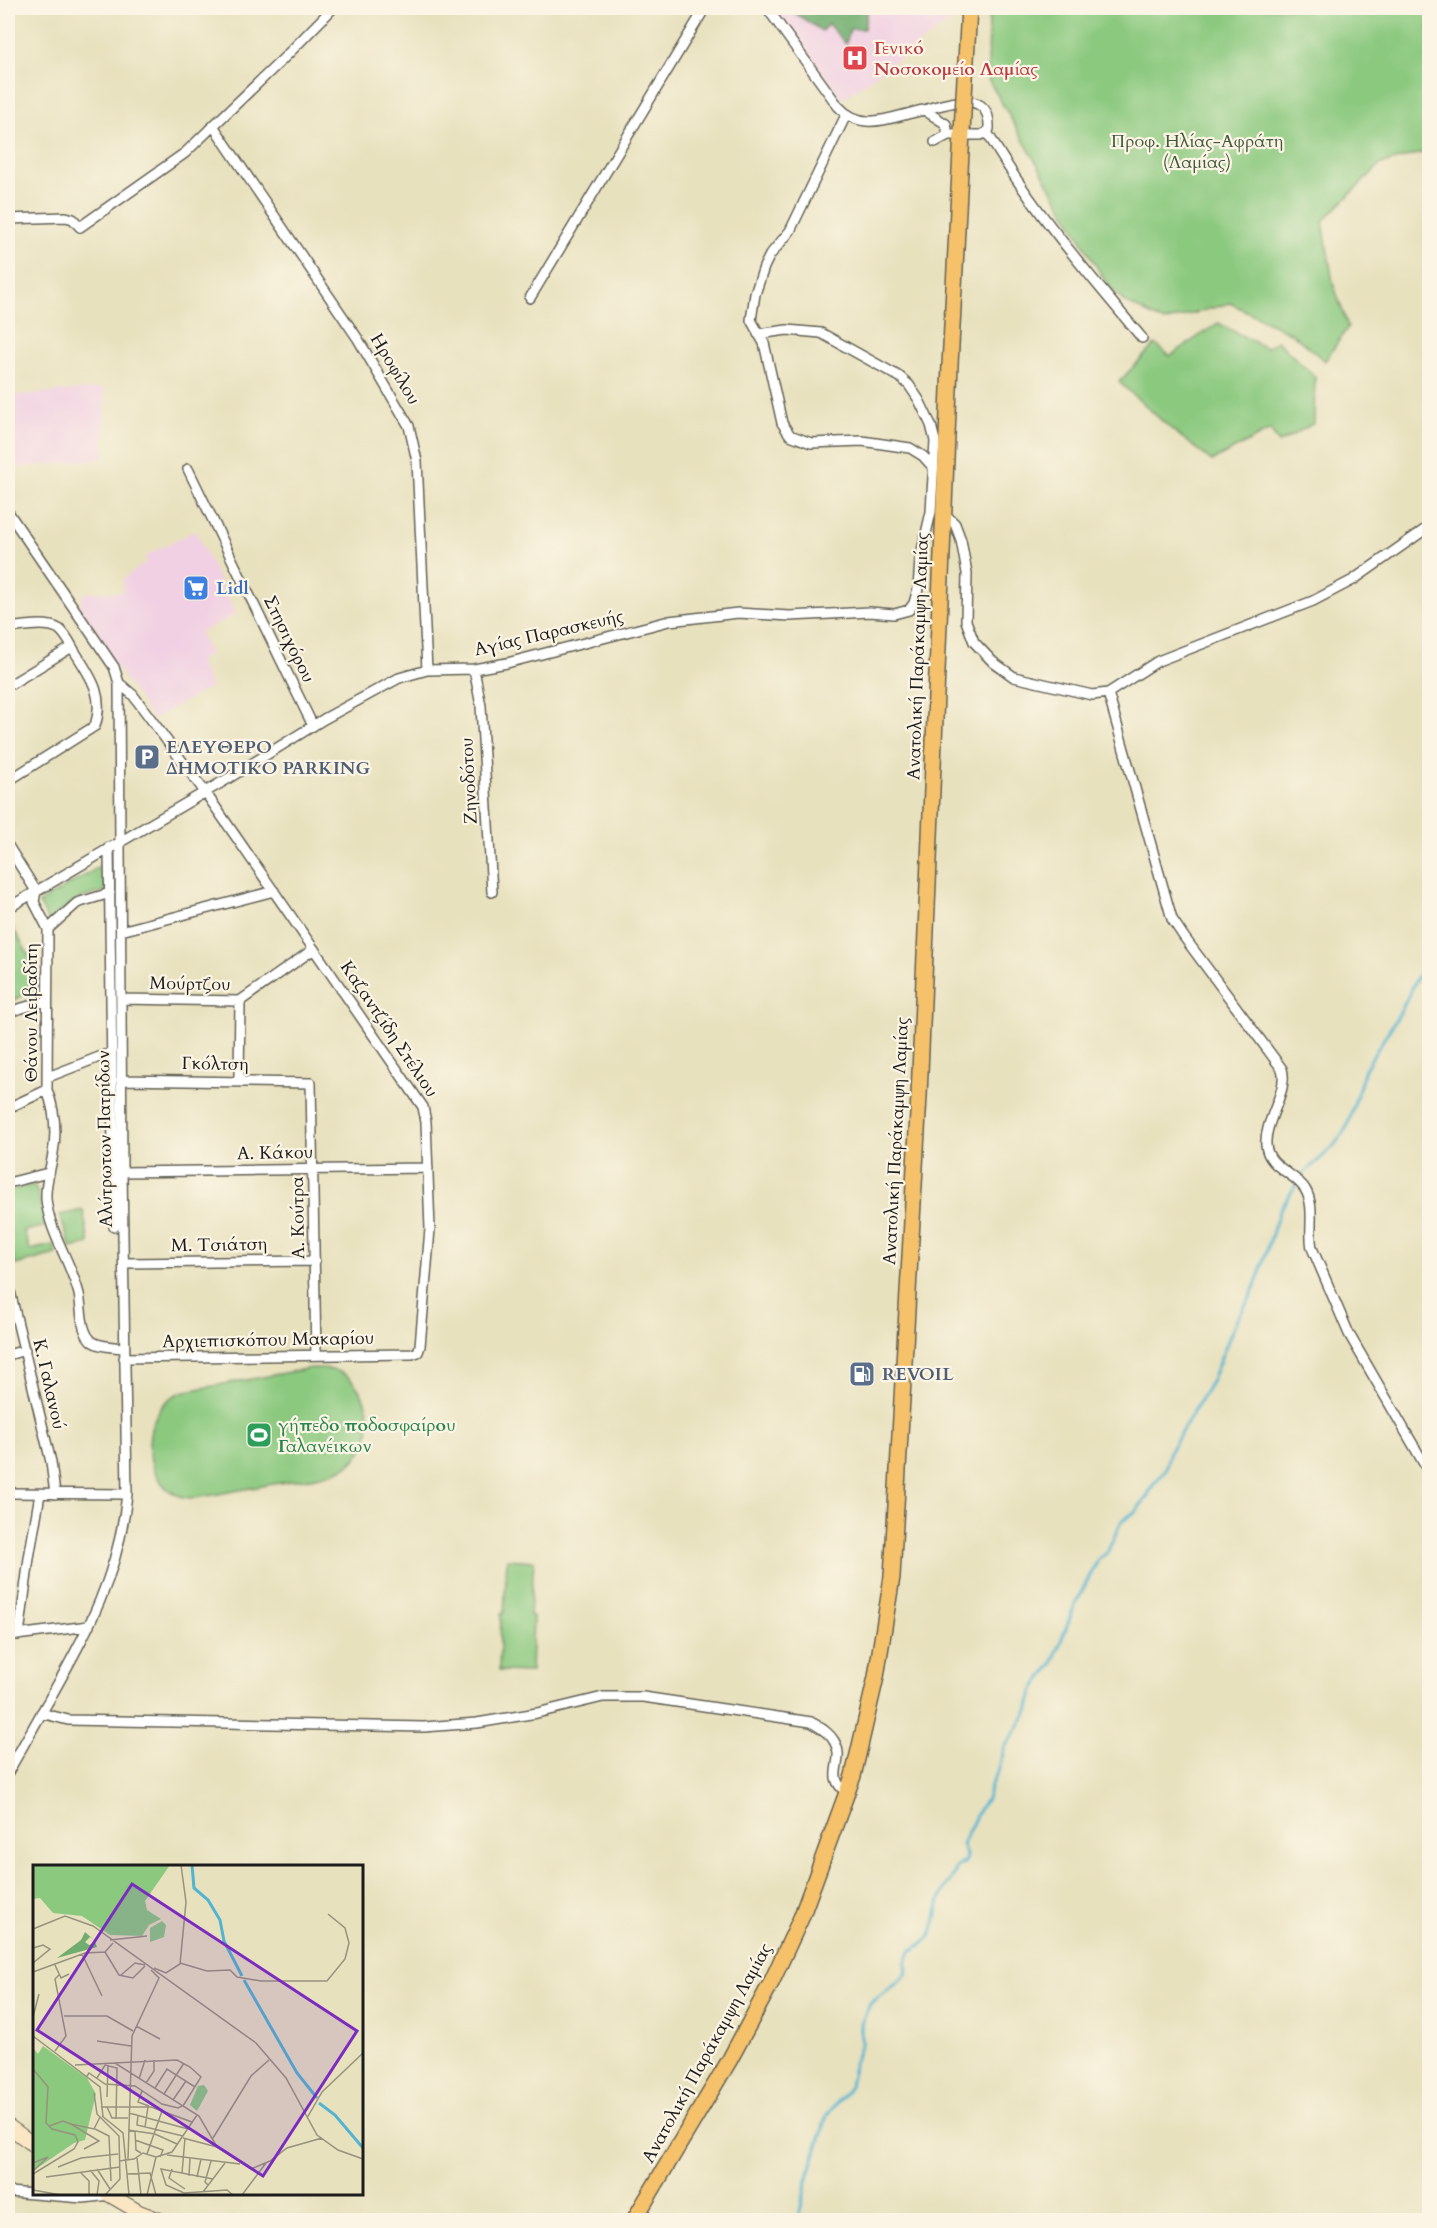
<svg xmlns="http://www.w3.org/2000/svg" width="1437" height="2228" font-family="Cardo,serif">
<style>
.built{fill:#f1d0e3}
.green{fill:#8bc97f;stroke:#54724e;stroke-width:1.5}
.forest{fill:#70ad6e;stroke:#466445;stroke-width:1.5}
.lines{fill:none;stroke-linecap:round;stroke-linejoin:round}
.stream{stroke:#52b4d1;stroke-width:3}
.street-casing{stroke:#636155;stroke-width:12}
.secondary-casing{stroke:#636155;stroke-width:16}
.primary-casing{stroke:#636155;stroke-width:18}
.street{stroke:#fff;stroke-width:9}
.secondary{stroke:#fbe6c4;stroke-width:14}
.primary{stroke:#f5c16b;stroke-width:15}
.primary-bridge-casing{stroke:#636155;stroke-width:18;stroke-linecap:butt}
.primary-bridge{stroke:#f5c16b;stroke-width:15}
.labels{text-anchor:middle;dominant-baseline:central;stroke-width:4.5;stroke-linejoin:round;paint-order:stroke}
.health-label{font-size:18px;font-weight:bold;fill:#be3a42;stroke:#fcf5e5;text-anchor:start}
.park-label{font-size:18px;fill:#43593f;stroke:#fcf5e5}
.street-label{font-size:18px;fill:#1c1c1c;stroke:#fcf5e5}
.shop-label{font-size:18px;font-weight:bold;fill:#366cbe;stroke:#fcf5e5;text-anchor:start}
.service-label{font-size:18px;font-weight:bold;fill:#4e5e75;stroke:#fcf5e5;text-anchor:start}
.leisure-label{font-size:18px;font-weight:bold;fill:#27864d;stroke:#fcf5e5;text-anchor:start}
.inset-river{fill:none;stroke:#52b4d1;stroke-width:3}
.inset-road{fill:none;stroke:#96927d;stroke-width:1.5}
.view{fill:#7b2cbf;fill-opacity:0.15;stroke:#7b2cbf;stroke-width:3}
.inset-edge{fill:none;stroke:#1c1c1c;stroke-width:3}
</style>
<rect width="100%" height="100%" fill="#fcf5e5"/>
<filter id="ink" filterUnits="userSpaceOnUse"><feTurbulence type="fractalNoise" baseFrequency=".0167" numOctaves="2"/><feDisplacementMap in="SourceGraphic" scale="12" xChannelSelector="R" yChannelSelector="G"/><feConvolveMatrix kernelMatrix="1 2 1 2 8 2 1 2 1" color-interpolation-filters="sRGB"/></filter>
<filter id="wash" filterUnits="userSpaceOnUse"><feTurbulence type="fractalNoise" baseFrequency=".008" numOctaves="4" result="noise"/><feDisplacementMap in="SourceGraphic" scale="24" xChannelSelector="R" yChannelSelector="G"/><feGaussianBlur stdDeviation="1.35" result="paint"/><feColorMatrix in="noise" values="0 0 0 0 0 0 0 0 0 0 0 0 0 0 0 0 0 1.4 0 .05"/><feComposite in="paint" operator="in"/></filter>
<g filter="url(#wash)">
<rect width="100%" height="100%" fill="#e8e1be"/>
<!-- built -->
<path class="built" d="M 774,8 L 956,8 L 955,18 L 842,99 Z
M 105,388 L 104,459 L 8,468 L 8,396 Z
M 195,531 L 236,614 L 200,632 L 210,654 L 199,661 L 211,687 L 153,719 L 79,614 L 82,595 L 89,592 L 123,592 L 123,579 L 146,563 L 145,559 L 149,554 Z"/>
<!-- green -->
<path class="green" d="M 989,8 L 1429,8 L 1429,151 L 1381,164 L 1323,221 L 1333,283 L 1348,327 L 1325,361 L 1292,334 L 1230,303 L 1164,322 L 1123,301 L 1105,281 L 988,79 Z
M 1218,323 L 1266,348 L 1277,341 L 1315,377 L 1314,423 L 1279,443 L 1270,430 L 1212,461 L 1170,428 L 1119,382 L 1155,344 L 1170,356 Z
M 104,864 L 106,891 C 77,898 71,901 49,922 L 39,903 Z
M 10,923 L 32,961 L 27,965 L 39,985 L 8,1004 L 8,925 Z
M 32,1185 L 36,1188 L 47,1226 L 24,1231 L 30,1250 L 53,1245 L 56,1254 L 15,1265 L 8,1237 L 8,1191 Z
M 83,1210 L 89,1243 L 71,1248 L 60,1215 Z
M 311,1368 C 337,1368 351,1372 363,1397 C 374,1420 370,1451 347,1466 C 329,1477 306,1478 285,1482 C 255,1487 225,1493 195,1498 C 142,1500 132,1413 181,1392 Z
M 507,1559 L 534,1561 L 530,1615 L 533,1616 L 531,1672 L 499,1671 L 501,1614 L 504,1613 Z"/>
<!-- forest -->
<path class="forest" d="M 787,8 L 868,8 L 864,29 L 850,29 L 846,44 L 828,24 L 822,31 Z"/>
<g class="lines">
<!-- stream -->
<path class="stream" d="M 798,2220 L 807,2181 L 827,2115 L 850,2087 L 854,2063 L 861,2044 L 861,2024 L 870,2004 L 901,1980 L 907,1973 L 906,1961 L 910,1951 C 945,1935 930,1914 945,1888 C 950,1879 954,1879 956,1868 L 965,1862 L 966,1855 L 962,1844 L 981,1806 L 987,1799 L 991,1785 L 999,1769 L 1004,1749 L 1028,1711 L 1034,1689 L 1052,1664 L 1075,1605 L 1099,1558 L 1107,1553 L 1121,1522 L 1136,1511 L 1147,1497 L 1153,1485 L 1165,1471 L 1170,1451 L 1211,1382 L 1236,1321 L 1250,1298 L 1258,1278 L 1279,1212 L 1302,1175 L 1333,1147 L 1347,1127 L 1365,1069 L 1401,1011 L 1430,951"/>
</g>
</g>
<g filter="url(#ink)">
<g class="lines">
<!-- street casing -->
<g class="street-casing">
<path id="street" d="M 767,8 L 838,106 C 863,134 892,116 924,110 L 946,124 L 948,135
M 924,110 C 947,103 991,88 989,129 L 987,132 C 1029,206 1087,272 1142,338
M 846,115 L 790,231 L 770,255 L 764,267 L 755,294 L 751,320 L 764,343 L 782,423 L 790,435 L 811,443 L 862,441 L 910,448 L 923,456 L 932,466
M 214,127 L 358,339 L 409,426 L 417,461 L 427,670
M 935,142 L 948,135 L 981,135 L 987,132
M 8,219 L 66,217 L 73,219 L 80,227 L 185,153 L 285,57 L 333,8
M 530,298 L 705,8
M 188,469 L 313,726
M 8,512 L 114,667 L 119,683 L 122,1172 L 127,1494 C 119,1575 88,1630 49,1700 C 35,1724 22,1748 8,1772
M 944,513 L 955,524 L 961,540 L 967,573 L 966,621 L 974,642 L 993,662 L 1014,677 L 1092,695 L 1108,693 L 1158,661 L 1313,601 L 1353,580 L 1430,526
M 8,628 C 22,627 46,621 59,629 C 66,634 71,645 75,652 C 91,677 105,696 95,726 L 8,781
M 474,669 L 481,706 L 492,892
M 119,683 L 133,695 L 205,792 L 423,1107 L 426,1122 L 430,1229 L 420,1346 L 418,1352 L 412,1354 L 124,1358
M 8,686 L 72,647
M 1108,693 L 1172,919 L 1184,937 L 1282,1069 C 1289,1091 1264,1121 1266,1145 C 1268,1168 1294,1172 1305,1189 C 1316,1207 1308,1229 1312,1248 L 1349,1334 L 1430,1474
M 8,846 L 36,891 L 34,902 L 48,929 L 47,1090 C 55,1111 57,1131 53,1153 C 51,1169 45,1182 46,1199 C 49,1232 71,1262 79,1294 C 82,1308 80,1333 93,1342 C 100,1347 115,1347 124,1348
M 109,847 L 114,1227
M 8,908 L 229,778 L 324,719 L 399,678 L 427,670 L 474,669 L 507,663 L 669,621 L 738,613 L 790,616 L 870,612 L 894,614 L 909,610 L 914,603 L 918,589 L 920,559 L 931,512 L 935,441 L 931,425 L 919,400 L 909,385 L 900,377 L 821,333 L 787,330 L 758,334
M 48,929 L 77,903 L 110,893
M 121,931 L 274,891
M 121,999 L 240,1001 L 314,949
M 8,1012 L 47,1001
M 48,1077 L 112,1052
M 121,1080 L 311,1083 L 316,1355
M 239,1081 L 240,1001
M 8,1108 L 47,1090
M 122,1172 L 428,1168
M 8,1183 L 48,1173
M 124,1263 L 315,1261
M 8,1283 L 51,1462 L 55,1494
M 8,1355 L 25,1350
M 8,1493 L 127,1494
M 19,1635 L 29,1558 L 40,1494
M 8,1636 L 89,1626
M 41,1713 L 68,1720 L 424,1727 L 477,1723 L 537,1713 L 603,1697 L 643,1697 L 811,1722 C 819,1727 829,1732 834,1741 C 847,1762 823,1775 847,1793
M 8,2192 L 83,2198 L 110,2195"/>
</g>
<!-- secondary casing -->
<g class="secondary-casing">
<path id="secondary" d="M 8,2126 L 34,2145
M 108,2194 L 139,2212 L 160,2220"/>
</g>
<!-- primary casing -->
<g class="primary-casing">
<path id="primary" d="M 964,96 L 969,8
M 634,2220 L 729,2061 L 771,1983 L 801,1918 L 853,1776 L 876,1677 L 892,1577 L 919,1096 L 950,365 L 963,113"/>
</g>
<!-- street -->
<use href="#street" class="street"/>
<!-- secondary -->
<use href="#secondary" class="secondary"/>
<!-- primary -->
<use href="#primary" class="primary"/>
<!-- primary-bridge casing -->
<g class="primary-bridge-casing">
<path id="primary-bridge" d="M 963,113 L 964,96"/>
</g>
<!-- primary-bridge -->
<use href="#primary-bridge" class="primary-bridge"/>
</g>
</g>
<!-- icons -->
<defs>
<g id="hospital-square" transform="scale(1.35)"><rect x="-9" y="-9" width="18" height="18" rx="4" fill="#e0444e" stroke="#fcf5e5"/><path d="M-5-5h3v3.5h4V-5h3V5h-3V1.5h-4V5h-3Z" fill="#fff"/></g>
<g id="supermarket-square" transform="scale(1.35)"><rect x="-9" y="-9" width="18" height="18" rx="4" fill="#3f7fe0" stroke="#fcf5e5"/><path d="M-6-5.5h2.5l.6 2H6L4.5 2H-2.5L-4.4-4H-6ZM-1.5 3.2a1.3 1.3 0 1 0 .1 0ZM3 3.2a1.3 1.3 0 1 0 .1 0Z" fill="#fff"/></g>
<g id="parking-square" transform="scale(1.35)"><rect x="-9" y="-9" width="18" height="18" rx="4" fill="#5c6f8a" stroke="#fcf5e5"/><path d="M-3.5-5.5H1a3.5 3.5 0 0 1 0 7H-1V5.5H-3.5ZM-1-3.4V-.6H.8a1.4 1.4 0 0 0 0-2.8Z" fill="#fff"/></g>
<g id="fuel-square" transform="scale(1.35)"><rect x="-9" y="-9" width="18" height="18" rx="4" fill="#5c6f8a" stroke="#fcf5e5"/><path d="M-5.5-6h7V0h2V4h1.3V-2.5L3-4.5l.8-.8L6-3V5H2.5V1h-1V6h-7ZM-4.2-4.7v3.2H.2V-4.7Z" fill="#fff"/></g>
<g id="stadium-square" transform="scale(1.35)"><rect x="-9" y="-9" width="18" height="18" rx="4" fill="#2e9e5b" stroke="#fcf5e5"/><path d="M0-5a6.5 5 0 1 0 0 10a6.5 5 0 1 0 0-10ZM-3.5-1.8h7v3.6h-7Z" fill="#fff"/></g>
</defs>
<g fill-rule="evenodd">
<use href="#hospital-square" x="855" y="58"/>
<use href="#supermarket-square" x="196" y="588"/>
<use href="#parking-square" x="147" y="757"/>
<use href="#fuel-square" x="862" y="1374"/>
<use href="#stadium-square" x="259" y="1435"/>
</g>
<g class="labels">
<!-- health labels -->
<g class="health-label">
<text x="874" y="48">Γενικό<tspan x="874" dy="21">Νοσοκομείο Λαμίας</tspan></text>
</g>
<!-- park labels -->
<g class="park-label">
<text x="1197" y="141">Προφ. Ηλίας-Αφράτη<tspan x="1197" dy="21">(Λαμίας)</tspan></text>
</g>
<!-- street labels -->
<g class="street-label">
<text transform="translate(395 369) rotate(59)">Ηροφίλου</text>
<text transform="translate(549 633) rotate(-13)">Αγίας Παρασκευής</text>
<text transform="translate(289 639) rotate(64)">Στησιχόρου</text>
<text transform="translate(918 656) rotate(-88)">Ανατολική Παράκαμψη Λαμίας</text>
<text transform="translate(469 781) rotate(-93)">Ζηνοδότου</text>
<text transform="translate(190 984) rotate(1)">Μούρτζου</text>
<text transform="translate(31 1013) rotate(-90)">Θάνου Λειβαδίτη</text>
<text transform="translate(389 1029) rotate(56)">Καζαντζίδη Στέλιου</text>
<text transform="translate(215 1064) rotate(1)">Γκόλτση</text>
<text transform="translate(105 1139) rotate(-91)">Αλύτρωτων Πατρίδων</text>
<text transform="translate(896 1141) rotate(-87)">Ανατολική Παράκαμψη Λαμίας</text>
<text transform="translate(275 1153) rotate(-1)">Α. Κάκου</text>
<text transform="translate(298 1218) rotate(-91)">Α. Κούτρα</text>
<text transform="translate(219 1245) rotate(-1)">Μ. Τσιάτση</text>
<text transform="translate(268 1340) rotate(-1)">Αρχιεπισκόπου Μακαρίου</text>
<text transform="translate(49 1384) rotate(77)">Κ. Γαλανού</text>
<text transform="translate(707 2053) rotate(-61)">Ανατολική Παράκαμψη Λαμίας</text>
</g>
<!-- shop labels -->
<g class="shop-label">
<text x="216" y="588">Lidl</text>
</g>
<!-- service labels -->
<g class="service-label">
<text x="166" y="747">ΕΛΕΥΘΕΡΟ<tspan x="166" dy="21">ΔΗΜΟΤΙΚΟ PARKING</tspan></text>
<text x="882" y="1374">REVOIL</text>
</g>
<!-- leisure labels -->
<g class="leisure-label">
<text x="278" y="1425">γήπεδο ποδοσφαίρου<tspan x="278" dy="21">Γαλανέικων</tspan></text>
</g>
</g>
<!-- overview -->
<g transform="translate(33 1865)">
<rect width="330" height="330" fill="#e8e1be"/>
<path d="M 0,0 L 137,0 L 112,36 L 114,45 L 128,54 L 116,60 L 109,71 L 77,70 L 49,51 L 20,48 L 7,33 L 0,34 ZM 129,56 L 133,60 L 131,72 L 117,77 L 117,63 ZM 10,181 L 54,213 L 63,229 L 52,275 L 41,278 L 0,306 L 0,183 L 5,189 ZM 165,221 L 171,220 L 175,226 L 164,246 L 157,240 Z" fill="#8bc97f"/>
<path d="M 52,67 L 61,75 L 57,72 L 52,77 L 56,80 L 62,77 L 64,82 L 24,93 L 48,75 Z" fill="#70ad6e"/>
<path class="inset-river" d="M 159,0 L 161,23 L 175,35 L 187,55 L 191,76 L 209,111M 211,115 L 264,208 L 284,233M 286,238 L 302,250 L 330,283"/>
<path class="inset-road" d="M 0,64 L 32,51 L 60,61 L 223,178 L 253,213 L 284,270 L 305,285 L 330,294M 77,75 L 114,71M 0,83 L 10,80 L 17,84 L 0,98M 72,87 L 86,110 L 100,113 L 112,101M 49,89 L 69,131M 147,98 L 174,106 L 197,105 L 204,112 L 228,116 L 294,116 L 312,94 L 316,78 L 312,63 L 295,49M 22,100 L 28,113 L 36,109M 121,103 L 133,108 L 147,99 L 153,37 L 148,0M 0,107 L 52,88 L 72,87 L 80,78M 88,110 L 102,98 L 112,100M 31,151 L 74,151 L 100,166M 0,152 L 6,129M 103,161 L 127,174M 0,171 L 67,222 L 70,252M 64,176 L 98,181M 22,186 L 33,171 L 22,114 L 26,110M 81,198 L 144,195 L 157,202 L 168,212 L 150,241M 42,200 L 82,198 L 166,251 L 184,282M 0,204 L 15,222 L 13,258 L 19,264 L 42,270 L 45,277 L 41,284 L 0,309M 54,211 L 56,208 L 72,219 L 102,221 L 129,239 L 145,243 L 149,241M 64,213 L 72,200 L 84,203 L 83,254M 106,214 L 112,195M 113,218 L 121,206 L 121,195M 122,223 L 134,204 L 162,222M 109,226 L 105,237 L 116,241M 61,228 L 64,249 L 86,271 L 87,314M 131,229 L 151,198M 74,232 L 75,200M 140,235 L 153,216M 68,242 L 118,242 L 159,257M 74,242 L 79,253 L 95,253M 96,248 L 155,264M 105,250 L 104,260 L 150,271M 69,251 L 90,268 L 96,330M 274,253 L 289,227 L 330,188M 16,261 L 30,256 L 38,259M 112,262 L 115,242M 62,264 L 76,271 L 78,316M 95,265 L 122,269 L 144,279M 102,266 L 103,285 L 108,288M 150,273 L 184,282 L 218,304 L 237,296 L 254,283 L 289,273M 180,273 L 218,211 L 236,195M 102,275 L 130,285 L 127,292M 51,284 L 66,276 L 38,259 L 61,264 L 67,252M 114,289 L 129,246M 134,290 L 207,299M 123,292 L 139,287 L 164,250M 104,293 L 108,330M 95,294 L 99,171 L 126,113 L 118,105M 86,296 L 101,294 L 110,288 L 123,292M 0,298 L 15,292 L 0,306M 25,302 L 48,293 L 85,289M 64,304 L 77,324M 139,304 L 136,313 L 152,324M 57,305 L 66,316 L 64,330M 48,308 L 56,316 L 56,330M 149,308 L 152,273M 94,309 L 117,308 L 123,330M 156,311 L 157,293M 13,312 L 87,302M 164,312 L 168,294M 180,314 L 128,304 L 133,320 L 151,328 L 194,325 L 200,330M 175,320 L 172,317 L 178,296M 0,325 L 28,330M 170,327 L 192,298M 72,330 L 87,314M 114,330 L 123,292M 209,330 L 233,298"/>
<path class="view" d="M 99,19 L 324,166 L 230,311 L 4,165 Z"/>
<rect width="330" height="330" class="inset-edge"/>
</g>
<!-- margin -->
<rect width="1437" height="2228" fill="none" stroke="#fcf5e5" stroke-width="30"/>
</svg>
